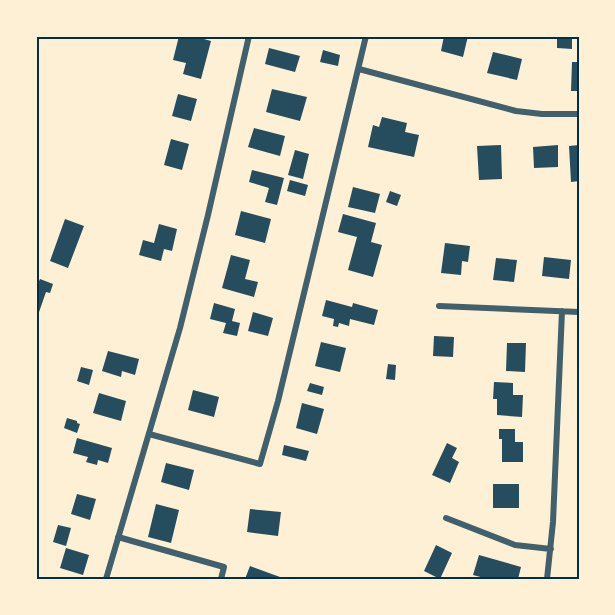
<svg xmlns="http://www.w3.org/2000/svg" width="615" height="615" font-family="Commissioner,sans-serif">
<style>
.building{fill:#264d5e}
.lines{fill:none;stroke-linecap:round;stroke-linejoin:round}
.minor{stroke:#3f606c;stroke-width:6}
.neatline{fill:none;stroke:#003049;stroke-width:2}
</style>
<rect width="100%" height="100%" fill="#fdf0d5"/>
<!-- building -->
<path class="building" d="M 179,36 L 193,36 L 211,41 L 201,79 L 183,74 L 186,63 L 173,60 Z
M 444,36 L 468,36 L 463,57 L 441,51 Z
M 557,36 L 572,36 L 572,49 L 557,48 Z
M 269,48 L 300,56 L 295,72 L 265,64 Z
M 323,50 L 340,55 L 338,66 L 320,62 Z
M 493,52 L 522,59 L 517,80 L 487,73 Z
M 572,62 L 579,62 L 579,91 L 571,91 Z
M 272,89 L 307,97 L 300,121 L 266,112 Z
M 178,94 L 197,99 L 191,121 L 172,116 Z
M 382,117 L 407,123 L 405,132 L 419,135 L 414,157 L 368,147 L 373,125 L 379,127 Z
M 254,128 L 285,136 L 280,156 L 248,147 Z
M 171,139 L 189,144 L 182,170 L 164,165 Z
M 501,145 L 502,179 L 479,180 L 477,146 Z
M 558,145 L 558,167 L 534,168 L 533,147 Z
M 579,145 L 579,181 L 571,182 L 569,146 Z
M 295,150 L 309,154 L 303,179 L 288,175 Z
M 252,170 L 284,178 L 277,205 L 265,202 L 269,188 L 249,182 Z
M 290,180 L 308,185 L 305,196 L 287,191 Z
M 353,187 L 380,194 L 375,213 L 348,207 Z
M 390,191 L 401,195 L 397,206 L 386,202 Z
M 241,211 L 271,219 L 265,243 L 235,235 Z
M 343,214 L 376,223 L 371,242 L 382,245 L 373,277 L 348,270 L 357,237 L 338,232 Z
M 65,219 L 84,226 L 68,268 L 50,261 Z
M 159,224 L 177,229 L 172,251 L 164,249 L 161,261 L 139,255 L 143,240 L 154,243 Z
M 445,243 L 470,246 L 468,262 L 462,261 L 461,275 L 441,273 Z
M 231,255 L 250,260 L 245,279 L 258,282 L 254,297 L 222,288 Z
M 544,257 L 571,260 L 569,279 L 542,276 Z
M 496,258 L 517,260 L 514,282 L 493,280 Z
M 40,279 L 53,284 L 50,293 L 46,292 L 38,315 L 36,314 L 36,288 Z
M 326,300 L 352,307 L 353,303 L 378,310 L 374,325 L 350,319 L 349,326 L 339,323 L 338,327 L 333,326 L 334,319 L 322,316 Z
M 214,303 L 235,309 L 232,321 L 240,323 L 237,336 L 223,333 L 226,323 L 210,319 Z
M 253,312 L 273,318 L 268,336 L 248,331 Z
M 434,336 L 454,337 L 453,357 L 433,356 Z
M 321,342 L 346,348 L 340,372 L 315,366 Z
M 507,343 L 526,343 L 525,372 L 506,371 Z
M 108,351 L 139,359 L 135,375 L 122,371 L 121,377 L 102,371 Z
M 388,364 L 396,365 L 395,380 L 386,379 Z
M 81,367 L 93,370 L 89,385 L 77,381 Z
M 494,382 L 513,383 L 513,395 L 523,395 L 522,417 L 497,415 L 497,399 L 493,399 Z
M 310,383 L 324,387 L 322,395 L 307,391 Z
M 193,390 L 219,397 L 214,417 L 188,410 Z
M 99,393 L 126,401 L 121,421 L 93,413 Z
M 302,403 L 324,409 L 317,434 L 296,428 Z
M 67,418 L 77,421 L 77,423 L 80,424 L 77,433 L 64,428 Z
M 499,429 L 515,429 L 515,442 L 523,442 L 523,462 L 502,462 L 502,439 L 499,439 Z
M 77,438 L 112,448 L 108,463 L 98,460 L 97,465 L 86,462 L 88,457 L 73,453 Z
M 447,443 L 457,448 L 452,458 L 459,462 L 450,483 L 432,475 Z
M 284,445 L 309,451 L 306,461 L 282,455 Z
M 166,463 L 194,470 L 189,490 L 161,482 Z
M 493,484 L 519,484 L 519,508 L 493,508 Z
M 77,494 L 96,499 L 90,520 L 71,514 Z
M 156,504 L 179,510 L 171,543 L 148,537 Z
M 250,509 L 281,512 L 278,536 L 247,532 Z
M 58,525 L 71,528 L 66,546 L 53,542 Z
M 436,545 L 452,553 L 440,579 L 424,571 Z
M 66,548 L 89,555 L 83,575 L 60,568 Z
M 479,555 L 521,567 L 518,579 L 488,579 L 473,575 Z
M 250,566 L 280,577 L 280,579 L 245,579 Z"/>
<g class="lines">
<!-- minor -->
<path class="minor" d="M 359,69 L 516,111 L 542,114 L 579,114
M 439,306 L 579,312
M 149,434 L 260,464 L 278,401 L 366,36
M 446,518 L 515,545 L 551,549
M 118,537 L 224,567 L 221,579
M 106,579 L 180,328 L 208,215 L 249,36
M 547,579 L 553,522 L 562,311"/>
</g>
<!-- border -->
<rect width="615" height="615" fill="none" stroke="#fdf0d5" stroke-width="75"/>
<rect x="38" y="38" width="540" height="540" class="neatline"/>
</svg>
